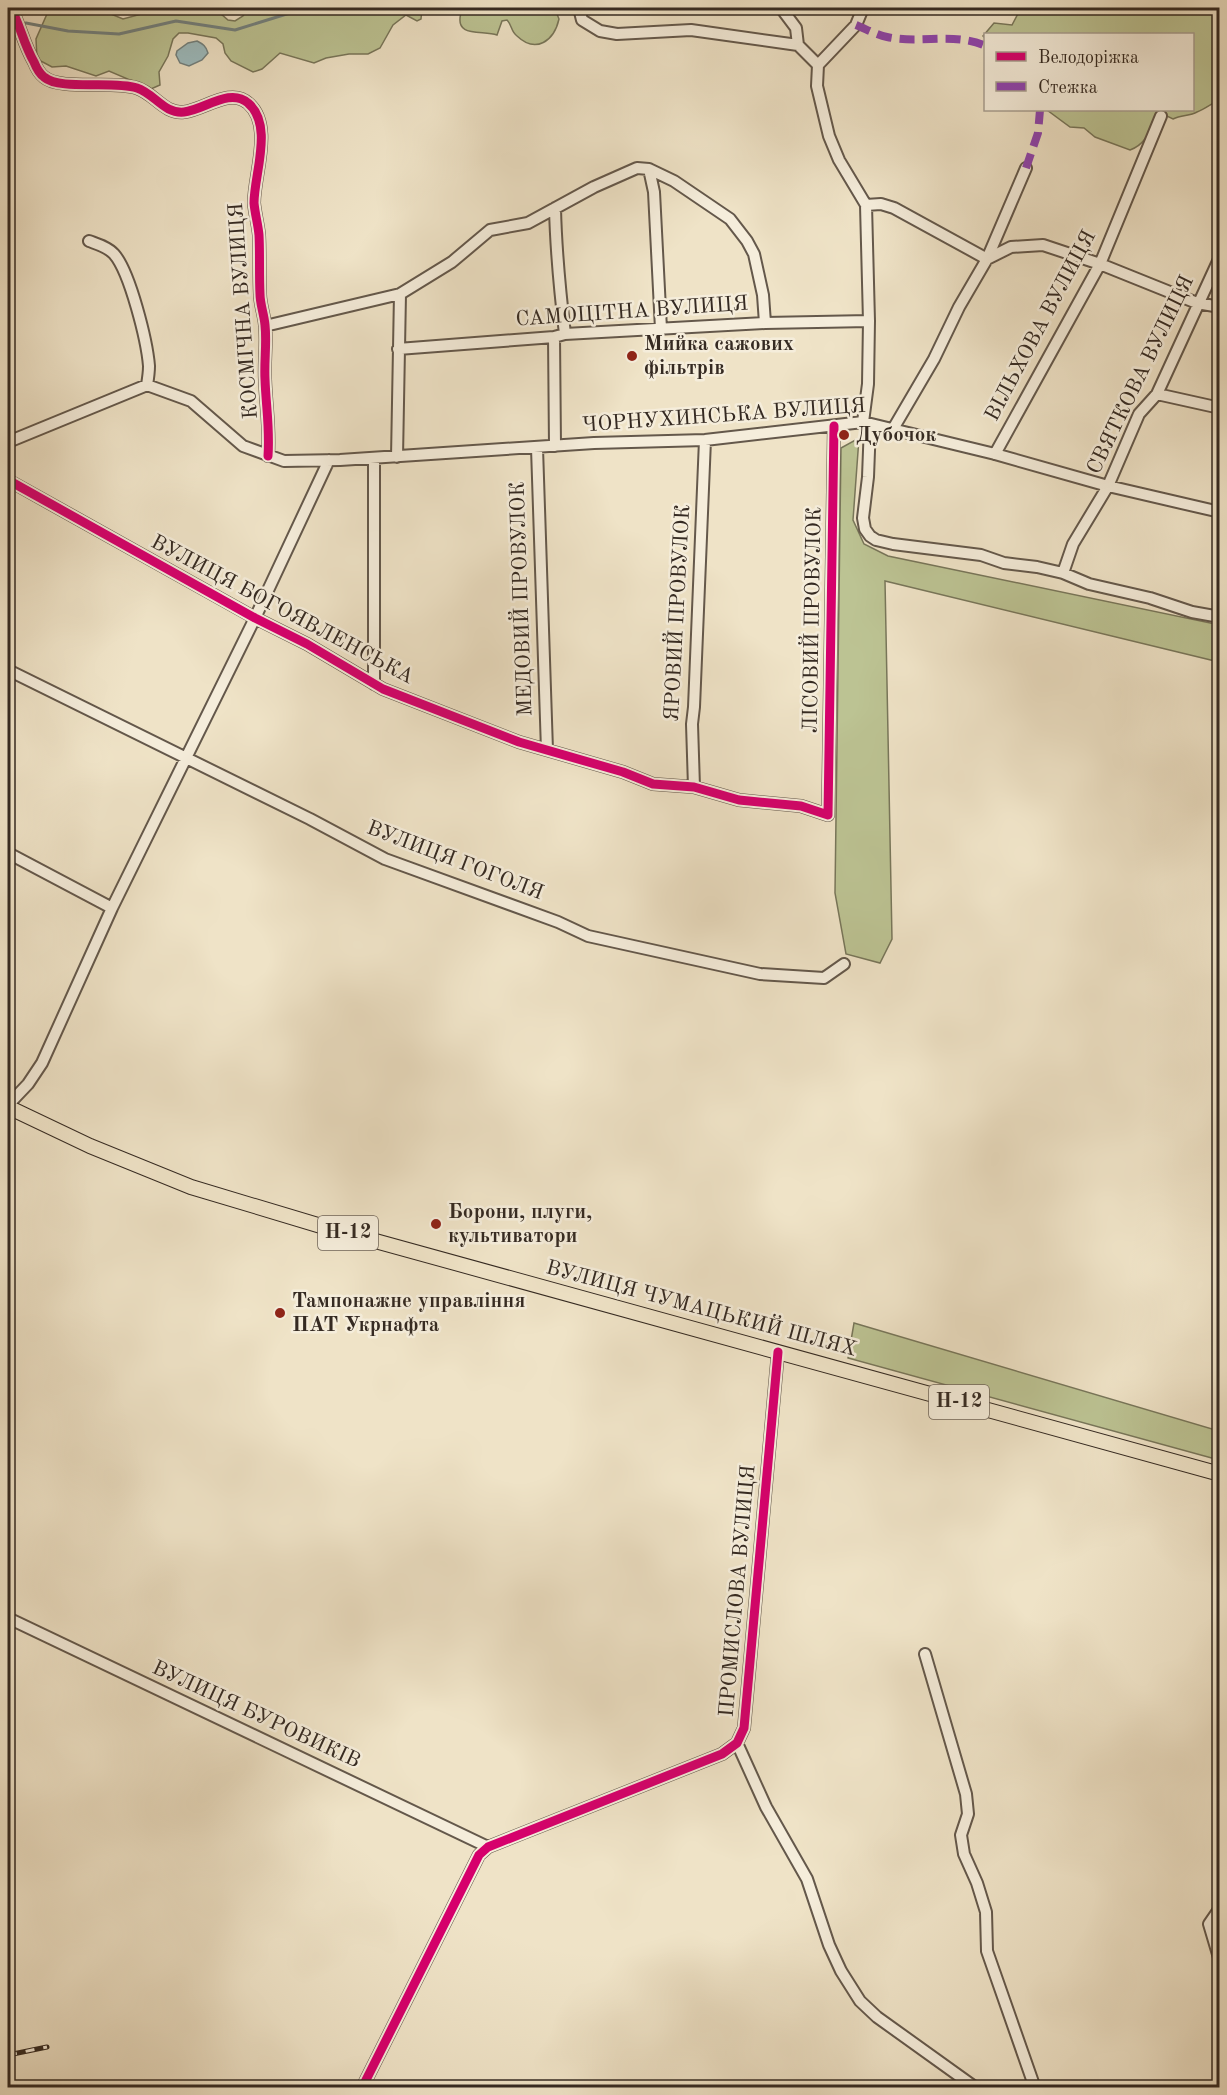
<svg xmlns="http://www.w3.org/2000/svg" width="1227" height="2095" font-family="'Old Standard TT',serif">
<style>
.green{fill:#bcc393;stroke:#78765a;stroke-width:1.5}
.water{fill:#9dbcbf;stroke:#738280;stroke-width:1.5}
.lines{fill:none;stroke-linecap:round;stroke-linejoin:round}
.stream{stroke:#738280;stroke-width:3}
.minor-casing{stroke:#64584b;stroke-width:14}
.major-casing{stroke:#352a22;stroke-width:16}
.minor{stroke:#f5eddb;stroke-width:10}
.major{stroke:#efe3c7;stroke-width:14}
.rail-casing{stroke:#352a22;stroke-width:5}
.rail{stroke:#f5eddb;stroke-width:3;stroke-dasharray:9;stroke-linecap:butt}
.quiet{stroke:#8e44ad;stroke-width:8;stroke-dasharray:15 8;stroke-linecap:butt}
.cycleway-casing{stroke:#f5eddb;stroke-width:13}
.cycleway{stroke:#d6006c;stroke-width:9}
.poi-dot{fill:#8f2418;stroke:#f5eddb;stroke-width:2}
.labels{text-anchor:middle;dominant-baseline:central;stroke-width:5;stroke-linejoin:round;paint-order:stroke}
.shield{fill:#f5eddb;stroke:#6f645a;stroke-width:1.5}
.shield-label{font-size:20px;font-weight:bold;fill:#352a22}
.street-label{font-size:21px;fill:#352a22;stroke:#f5eddb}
.poi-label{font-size:21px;font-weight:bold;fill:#352a22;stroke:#f5eddb;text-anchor:start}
</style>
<rect width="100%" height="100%" fill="#efe3c7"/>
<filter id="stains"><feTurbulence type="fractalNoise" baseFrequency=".00333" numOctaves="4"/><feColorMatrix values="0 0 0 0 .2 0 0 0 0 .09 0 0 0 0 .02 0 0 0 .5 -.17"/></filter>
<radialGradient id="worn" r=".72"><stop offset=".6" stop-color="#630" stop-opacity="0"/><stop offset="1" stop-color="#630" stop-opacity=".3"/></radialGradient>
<!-- green -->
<path class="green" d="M 81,8 L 102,8 L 111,14 L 123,19 L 160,9 L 203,8 L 221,14 L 228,20 L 235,21 L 243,16 L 249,8 L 425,8 L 422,9 L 421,19 L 417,21 L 406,15 L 393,25 L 380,48 L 368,54 L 349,54 L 326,58 L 314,63 L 280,53 L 262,69 L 253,72 L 231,61 L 225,53 L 223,44 L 216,38 L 188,33 L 179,33 L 173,39 L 168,56 L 159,72 L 160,85 L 151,89 L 109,71 L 96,76 L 66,66 L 52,67 L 37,59 L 36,39 L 47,14 Z
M 455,8 L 545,8 L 557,14 L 559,19 C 554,41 536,54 517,36 C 511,32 512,25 507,20 L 502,21 L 497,35 C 482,30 454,38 461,13 Z
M 1021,8 L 1219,8 L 1219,100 C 1211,104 1205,109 1197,112 C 1190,116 1182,115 1173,119 L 1167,116 L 1153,120 C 1150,134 1144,145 1130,150 L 1095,137 L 1084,128 L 1070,127 L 1047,110 L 1192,110 L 1192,34 L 986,34 L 985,38 L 983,36 L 994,23 L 1012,25 Z
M 859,438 L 853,520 L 864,544 L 888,556 L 1220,625 L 1219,662 L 885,581 L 892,939 L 880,963 L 846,954 L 835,893 L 841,448 Z
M 854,1323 L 1219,1431 L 1219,1460 L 848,1358 Z"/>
<!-- water -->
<path class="water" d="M 197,41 C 203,44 206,46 208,53 L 202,60 L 189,66 L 180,63 L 176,55 L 177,51 L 188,43 Z"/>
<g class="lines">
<!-- stream -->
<path class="stream" d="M 26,23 L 68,31 L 119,34 L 176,21 L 235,30 L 306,8"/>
<!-- minor casing -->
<g class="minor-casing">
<path id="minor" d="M 11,8 C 20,25 24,45 34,62 C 36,67 40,74 44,77 C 60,91 113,80 137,88 C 155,94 164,114 184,112 C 204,110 230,87 248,103 C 274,125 254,174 254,203 C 255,214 258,224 259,235 C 260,254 259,274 260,294 C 260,304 264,314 265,325 C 267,343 264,361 265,379 C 266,407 270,428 268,456
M 579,8 L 582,20 L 600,31 L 617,34 L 691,30 L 798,45 L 818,65 L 817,86 L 829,136 L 839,160 L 866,205 L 869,321 L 868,384 L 863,422
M 781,8 L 796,28 L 798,45
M 818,65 L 856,25 L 863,8
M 649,169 L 654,192 L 661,329
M 866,205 L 881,204 L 894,208 L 987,259 L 1011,247 L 1043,245 L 1100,264 L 1197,303 L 1220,307
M 555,208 C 556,251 560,292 565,334
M 89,241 C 97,244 108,247 114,254 C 130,272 147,341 149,366 C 149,372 148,379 147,385
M 265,326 L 400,294 L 452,262 L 490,230 L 528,223 L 594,187 L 637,168 L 649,169 L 674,181 L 730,219 L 747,241 L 754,254 L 763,295 L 765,323
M 554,337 L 555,446
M 398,349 L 554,337 L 565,334 L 765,323 L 869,321
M 1157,394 L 1220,408
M 870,424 L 868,477 L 863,518 L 865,529 L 870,536 L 876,540 L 893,544 L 981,555 L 1004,563 L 1037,567 L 1063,573 L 1089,584 L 1150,598 L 1192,612 L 1220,617
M 893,429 L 934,359 L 959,307 L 987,259 L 1026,168
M 8,442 L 147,385 L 191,401 L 243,446 L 284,461 L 340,460 L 594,443 L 705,440 L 863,422 L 995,454 L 1108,486 L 1220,512
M 537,448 L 547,750
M 995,454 L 1100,264 L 1161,116
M 397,457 L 400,294
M 374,458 L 374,684
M 8,480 L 255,618 L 307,644 L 383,689 L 519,742 L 623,772 L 653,784 L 694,787 L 739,800 L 801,806 L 828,815 L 834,426
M 1063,573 L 1073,544 L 1108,486 L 1139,414 L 1157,394 L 1220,257
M 8,670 L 310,819 L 385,859 L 558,922 L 588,936 L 760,974 L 824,978 L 844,964
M 694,787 L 692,724 L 694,707 L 705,440
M 8,853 L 112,908
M 8,1105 L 28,1084 L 42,1063 L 112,908 L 255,618 L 329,460
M 8,1618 L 488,1847
M 925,1654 L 966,1794 L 968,1814 L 961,1835 L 964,1854 L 977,1883 L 986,1912 L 987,1951 L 1035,2088
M 737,1743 L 766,1807 L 807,1879 L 829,1945 L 841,1971 L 860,2001 L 877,2017 L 976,2088
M 1220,1908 L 1209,1924 L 1220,1961
M 362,2088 L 479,1855 L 488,1847 L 722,1754 L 737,1743 L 744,1728 L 778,1352"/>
</g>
<!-- major casing -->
<g class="major-casing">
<path id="major" d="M 8,1107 L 90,1146 L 191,1187 L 321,1226 L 1220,1474"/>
</g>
<!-- minor -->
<use href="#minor" class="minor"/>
<!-- major -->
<use href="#major" class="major"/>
<!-- rail casing -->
<g class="rail-casing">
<path id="rail" d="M 8,2055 L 47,2047"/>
</g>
<!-- rail -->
<use href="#rail" class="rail"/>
<!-- quiet -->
<path class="quiet" d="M 856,25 C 866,29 877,35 887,37 C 919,44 955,32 986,46
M 1026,168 L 1038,133 L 1040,110"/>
<!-- cycleway casing -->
<g class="cycleway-casing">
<path id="cycleway" d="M 11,8 C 20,25 24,45 34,62 C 36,67 40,74 44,77 C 60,91 113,80 137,88 C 155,94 164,114 184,112 C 204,110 230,87 248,103 C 274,125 254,174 254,203 C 255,214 258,224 259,235 C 260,254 259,274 260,294 C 260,304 264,314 265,325 C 267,343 264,361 265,379 C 266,407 270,428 268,456
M 8,480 L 255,618 L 307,644 L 383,689 L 519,742 L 623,772 L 653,784 L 694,787 L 739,800 L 801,806 L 828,815 L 834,426
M 362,2088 L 479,1855 L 488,1847 L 722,1754 L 737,1743 L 744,1728 L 778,1352"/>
</g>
<!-- cycleway -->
<use href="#cycleway" class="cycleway"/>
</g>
<!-- markers -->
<g class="poi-dot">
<circle cx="632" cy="356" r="6"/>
<circle cx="844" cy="435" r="6"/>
<circle cx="436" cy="1224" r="6"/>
<circle cx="280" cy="1313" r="6"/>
</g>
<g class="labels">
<!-- shield labels -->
<g class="shield">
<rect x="318" y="1216" width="60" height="34" rx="4.5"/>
<rect x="929" y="1385" width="60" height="34" rx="4.5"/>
</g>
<g class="shield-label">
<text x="348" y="1233">Н-12</text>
<text x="959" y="1402">Н-12</text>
</g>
<!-- street labels -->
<g class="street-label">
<text transform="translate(244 311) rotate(-94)">КОСМІЧНА ВУЛИЦЯ</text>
<text transform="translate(632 312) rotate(-4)">САМОЦІТНА ВУЛИЦЯ</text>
<text transform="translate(1041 326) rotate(-62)">ВІЛЬХОВА ВУЛИЦЯ</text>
<text transform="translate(1141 375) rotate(-64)">СВЯТКОВА ВУЛИЦЯ</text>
<text transform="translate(724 416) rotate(-4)">ЧОРНУХИНСЬКА ВУЛИЦЯ</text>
<text transform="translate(522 599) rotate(-92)">МЕДОВИЙ ПРОВУЛОК</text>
<text transform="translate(282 610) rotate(28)">ВУЛИЦЯ БОГОЯВЛЕНСЬКА</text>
<text transform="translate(678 613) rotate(-87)">ЯРОВИЙ ПРОВУЛОК</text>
<text transform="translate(813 620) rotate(-89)">ЛІСОВИЙ ПРОВУЛОК</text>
<text transform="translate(455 861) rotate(21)">ВУЛИЦЯ ГОГОЛЯ</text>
<text transform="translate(701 1309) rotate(15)">ВУЛИЦЯ ЧУМАЦЬКИЙ ШЛЯХ</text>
<text transform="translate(738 1591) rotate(-85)">ПРОМИСЛОВА ВУЛИЦЯ</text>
<text transform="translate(256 1715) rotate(25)">ВУЛИЦЯ БУРОВИКІВ</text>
</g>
<!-- poi labels -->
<g class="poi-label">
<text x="644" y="344">Мийка сажових<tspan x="644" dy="24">фільтрів</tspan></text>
<text x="856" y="435">Дубочок</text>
<text x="448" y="1212">Борони, плуги,<tspan x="448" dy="24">культиватори</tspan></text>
<text x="292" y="1301">Тампонажне управління<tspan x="292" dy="24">ПАТ Укрнафта</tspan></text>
</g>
</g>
<!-- margin -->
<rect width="1227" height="2095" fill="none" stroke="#efe3c7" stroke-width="30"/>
<rect x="9" y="9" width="1209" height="2077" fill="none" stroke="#352a22" stroke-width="3"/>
<rect x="15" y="15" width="1197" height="2065" fill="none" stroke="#352a22" stroke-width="1.5"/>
<!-- legend -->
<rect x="984" y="33" width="210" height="78" fill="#f5eddb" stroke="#a89f91" stroke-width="1.5"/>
<rect x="996" y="52" width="30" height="9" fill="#d6006c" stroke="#a89f91" stroke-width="1.5"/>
<text x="1038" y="63" font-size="18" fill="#352a22">Велодоріжка</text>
<rect x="996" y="82" width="30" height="9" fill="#8e44ad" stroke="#a89f91" stroke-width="1.5"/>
<text x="1038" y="93" font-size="18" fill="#352a22">Стежка</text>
<rect width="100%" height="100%" filter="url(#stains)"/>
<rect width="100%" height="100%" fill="url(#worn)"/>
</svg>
